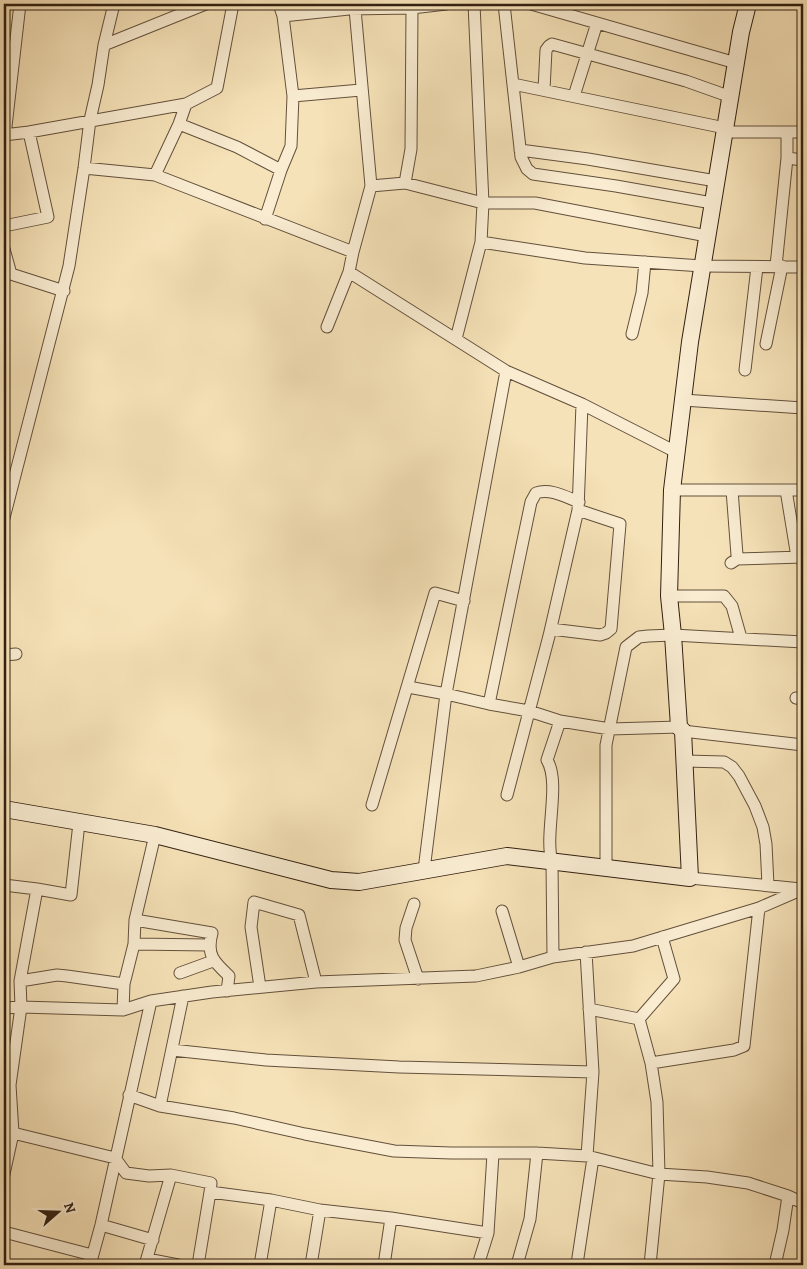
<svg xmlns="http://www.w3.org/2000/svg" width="807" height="1269" font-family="Alegreya,serif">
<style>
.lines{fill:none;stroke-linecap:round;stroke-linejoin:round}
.street-casing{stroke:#63503b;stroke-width:13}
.secondary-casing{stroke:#322011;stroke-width:18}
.street{stroke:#f9ecd1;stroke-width:11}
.secondary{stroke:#f9ecd1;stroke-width:16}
</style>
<rect width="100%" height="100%" fill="#f6e2b8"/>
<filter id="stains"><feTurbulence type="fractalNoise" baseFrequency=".004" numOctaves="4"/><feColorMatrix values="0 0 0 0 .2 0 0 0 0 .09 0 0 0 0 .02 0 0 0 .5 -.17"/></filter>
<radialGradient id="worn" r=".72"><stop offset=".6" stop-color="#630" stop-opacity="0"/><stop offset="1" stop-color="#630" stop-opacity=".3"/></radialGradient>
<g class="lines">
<!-- street casing -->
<g class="street-casing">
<path id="street" d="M 474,4 L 483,203 L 535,203 L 707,236
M 504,4 L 521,157 L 527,169 L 533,174 L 616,186 L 712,203
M 531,4 L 736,63
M 283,16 L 349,9 L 412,8 L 446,4
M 104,45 L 206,4
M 513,84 L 725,128
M 544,90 L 546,50 L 549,46 L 552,44 L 686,81 L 731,97
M 293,96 L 361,90
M 574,96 L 597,23
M 179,124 L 237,147 L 281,170
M 725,132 L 803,132
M 4,135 L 29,132 L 186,104
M 5,135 L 20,4
M 520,150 L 588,159 L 716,181
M 787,158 L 803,160
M 84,168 L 155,175 L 179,124 L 186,104 L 217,88 L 233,4
M 155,175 L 353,252
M 405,183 L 411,149 L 412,8
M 371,186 L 405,183 L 483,203 L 481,242 L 456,339
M 265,219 L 281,170 L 291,146 L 293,96 L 283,16 L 279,4
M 4,226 L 48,217 L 29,132
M 481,242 L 585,258 L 702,266 L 803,267
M 4,249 L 11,274 L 64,291
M 776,266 L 787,158 L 787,132
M 349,272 L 506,371 L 582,404 L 676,452
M 327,327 L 349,272 L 353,252 L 371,186 L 355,9
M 632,334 L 642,293 L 645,262
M 766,344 L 782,266
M 745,370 L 757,267
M 683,400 L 803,408
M 672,490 L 803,490
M 786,490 L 797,557
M 4,518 L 69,266 L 84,168 L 90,120 L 98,85 L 104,45 L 114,4
M 737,559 L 803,557
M 731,563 L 737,559 L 737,555 L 732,490
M 669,596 L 724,596 L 732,606 L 741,638
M 551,629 L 600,635 L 606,633 L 611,629 L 620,524 L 578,510
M 4,655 L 16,654
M 408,687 L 446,694 L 424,870
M 796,698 L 803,699
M 489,704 L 446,694 L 506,371
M 560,721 L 529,711 L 489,704 L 531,502 L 536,493 C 550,488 566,497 579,502
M 683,731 L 803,745
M 685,761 L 724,762 L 732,767 L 739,776 L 755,806 L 763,827 L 766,844 L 768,885
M 507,795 L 549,636 L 578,510 L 582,404
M 372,805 L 435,593 L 464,601
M 606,868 L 606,745 L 626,647 L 639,637 L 648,636 L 673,635 L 803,642
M 690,878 L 801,889
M 4,885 L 37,889 L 71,895 L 79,823
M 414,904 L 406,928 L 405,940 L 418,979
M 502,911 L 519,967
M 135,920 L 212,933 C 206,955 214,962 229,976 L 227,991
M 134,944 L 209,945
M 553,957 L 552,862 C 544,834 561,783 547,760 L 560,721 L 610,729 L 679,727
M 180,973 L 213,961
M 20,981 L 57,975 L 67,976 L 124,984
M 260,987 L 251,927 L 254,902 L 299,915 L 316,982
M 4,1008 L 21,1007 L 123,1010 L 151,1001 L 212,992 L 316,982 L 476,976 L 519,967 L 553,957 L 633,946 L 759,908 L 803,889
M 589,1009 L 639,1019
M 123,1010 L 124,984 L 134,944 L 135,920 L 155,835
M 172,1050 L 266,1060 L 399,1067 L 593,1072
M 651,1063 L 734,1050 L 744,1046 L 759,908
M 129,1095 L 160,1106 L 234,1118 L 305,1134 L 394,1151 L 451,1153 L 537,1153 L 587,1156 L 593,1072 L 586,952
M 160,1106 L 183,996
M 13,1133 L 115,1158 L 126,1173 L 149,1176 L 171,1175 L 211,1183 L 210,1192 L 271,1200 L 320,1210 L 391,1218 L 384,1265
M 587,1156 L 659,1174 L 707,1177 L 748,1183 L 788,1196
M 4,1174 L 13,1133 L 10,1085 L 21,1007 L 20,981 L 37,889
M 391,1218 L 488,1233
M 101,1225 L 153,1240
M 4,1232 L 92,1255
M 147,1259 L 178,1265
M 90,1265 L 101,1225 L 151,1001
M 145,1265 L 171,1175
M 198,1265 L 210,1192
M 260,1265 L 271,1200
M 311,1265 L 320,1210
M 478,1265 L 488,1233 L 493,1154
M 517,1265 L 530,1219 L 537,1153
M 582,1265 L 577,1264 L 593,1158
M 650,1265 L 659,1174 L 657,1102 L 651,1063 L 639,1019 L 674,979 L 662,937
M 775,1265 L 783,1230 L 788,1196 L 803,1203"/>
</g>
<!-- secondary casing -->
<g class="secondary-casing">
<path id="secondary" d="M 4,809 L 155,835 L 331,880 L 359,882 L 507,856 L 690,878 L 683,731 L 679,727 L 673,635 L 669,596 L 672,490 L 690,342 L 741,32 L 748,4"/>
</g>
<!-- street -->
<use href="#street" class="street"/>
<!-- secondary -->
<use href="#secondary" class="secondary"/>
</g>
<!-- margin -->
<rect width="807" height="1269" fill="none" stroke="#f6e2b8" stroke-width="20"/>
<rect x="5" y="5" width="797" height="1259" fill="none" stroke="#322011" stroke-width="2.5"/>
<rect x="10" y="10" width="787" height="1249" fill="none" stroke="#322011"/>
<!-- north arrow -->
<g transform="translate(58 1212) rotate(70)" stroke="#f9ecd1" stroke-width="4" paint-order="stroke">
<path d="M0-4L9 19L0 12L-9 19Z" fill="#322011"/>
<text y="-8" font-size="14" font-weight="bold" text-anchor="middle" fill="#322011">N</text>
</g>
<rect width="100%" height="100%" filter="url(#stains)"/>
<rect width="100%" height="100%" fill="url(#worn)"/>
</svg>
